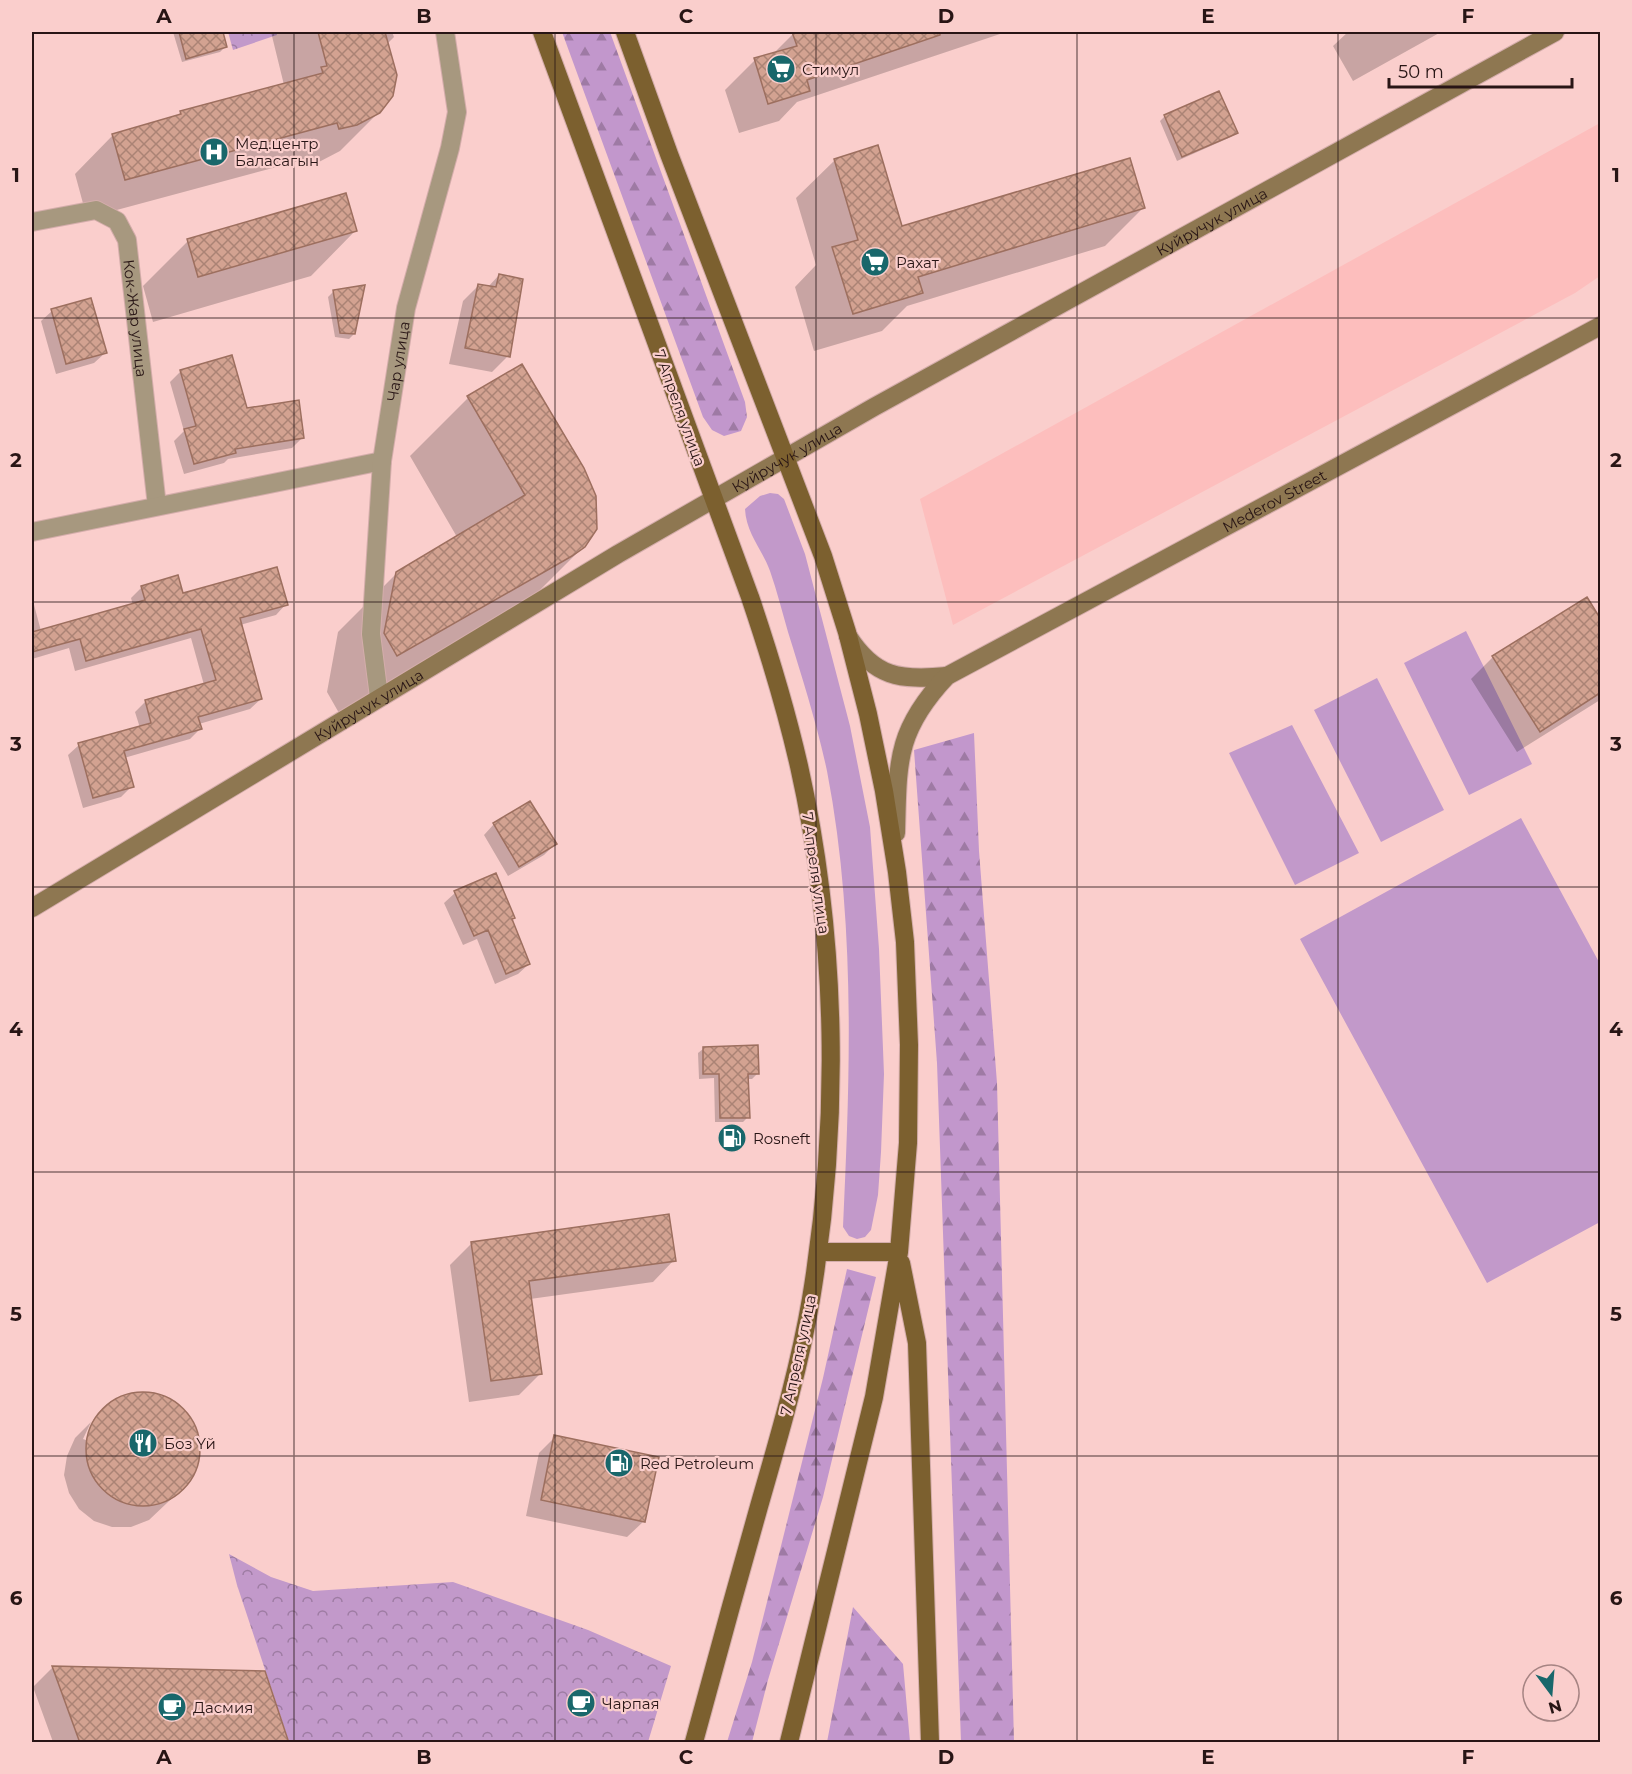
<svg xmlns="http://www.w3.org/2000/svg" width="1632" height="1774" font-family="Montserrat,sans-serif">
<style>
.built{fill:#fdbebd}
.green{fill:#c299ca}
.forest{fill:url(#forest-firs)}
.park{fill:url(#park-crowns)}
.shadow{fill:#0003}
.building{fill:url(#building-cross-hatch);stroke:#9d6f5f;stroke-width:1.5}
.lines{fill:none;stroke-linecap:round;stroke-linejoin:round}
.street-casing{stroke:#d4adab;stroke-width:20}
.secondary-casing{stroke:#d4adab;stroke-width:20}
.primary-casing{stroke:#d4adab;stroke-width:20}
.street{stroke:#a7987f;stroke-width:18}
.secondary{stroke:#8e7751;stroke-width:18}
.primary{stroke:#7c602f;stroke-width:18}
.grid{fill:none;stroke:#281515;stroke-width:1.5;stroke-opacity:0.55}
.labels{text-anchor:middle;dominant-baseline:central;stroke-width:4.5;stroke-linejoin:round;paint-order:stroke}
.poi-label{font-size:15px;fill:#281515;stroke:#facecc;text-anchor:start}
.street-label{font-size:15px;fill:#281515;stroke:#facecc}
.neatline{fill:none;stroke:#281515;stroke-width:2}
.grid-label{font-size:20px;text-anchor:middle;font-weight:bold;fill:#281515}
</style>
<defs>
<pattern id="forest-firs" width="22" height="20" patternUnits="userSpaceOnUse" patternTransform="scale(1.5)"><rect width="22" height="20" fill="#c297cc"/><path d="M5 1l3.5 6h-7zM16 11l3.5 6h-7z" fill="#9e7aa4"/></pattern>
<pattern id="park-crowns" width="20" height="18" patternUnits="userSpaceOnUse" patternTransform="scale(1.5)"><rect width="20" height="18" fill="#c299ca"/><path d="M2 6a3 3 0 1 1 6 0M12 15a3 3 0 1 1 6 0" fill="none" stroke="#9e7ca3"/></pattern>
<pattern id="building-cross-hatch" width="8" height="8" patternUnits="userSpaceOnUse" patternTransform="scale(1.5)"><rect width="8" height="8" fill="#d3a291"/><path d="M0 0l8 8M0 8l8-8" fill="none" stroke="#ab8375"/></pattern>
</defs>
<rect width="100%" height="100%" fill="#facecc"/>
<!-- built -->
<path class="built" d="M 1600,123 L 1600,276 L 1575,293 L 953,625 L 920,499 Z"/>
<!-- green -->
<path class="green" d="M 770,493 L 778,494 L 784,499 L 805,554 L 850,726 L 870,827 L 879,949 L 884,1074 L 881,1152 L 878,1195 L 871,1230 L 865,1237 L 857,1239 L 849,1236 L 843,1227 C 850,1076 856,921 827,771 C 817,724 802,677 788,632 C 782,611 777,591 770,571 C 762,549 746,533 745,509 L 760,496 Z
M 1466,631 L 1532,764 L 1469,795 L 1404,663 Z
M 1377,678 L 1444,810 L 1381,842 L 1314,710 Z
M 1292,725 L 1359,853 L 1295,885 L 1229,753 Z
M 1521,818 L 1600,964 L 1600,1222 L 1487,1283 L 1300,939 Z"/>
<!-- forest -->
<path class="forest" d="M 562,32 L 610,32 L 745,402 L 747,417 L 741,431 L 724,436 L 712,430 L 703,417 Z
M 974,733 L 979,851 L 997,1083 L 1014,1742 L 961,1742 L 937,1063 L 914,750 Z
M 847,1269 L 876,1277 L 823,1497 L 768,1680 L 752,1742 L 727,1742 L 752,1662 L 823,1378 Z
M 853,1607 L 903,1664 L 910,1742 L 827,1742 Z"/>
<!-- park -->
<path class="park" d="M 228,32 L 276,32 L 277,35 L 233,50 Z
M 229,1554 L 271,1577 L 313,1591 L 453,1582 L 588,1630 L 671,1666 L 648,1742 L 289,1742 L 237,1585 Z"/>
<!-- shadow -->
<path class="shadow" d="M 173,32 L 221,32 L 225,47 L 220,52 L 182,62 Z
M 271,32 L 392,32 L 394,37 L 387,44 L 379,112 L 340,151 L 317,163 L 301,167 L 299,161 L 87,218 L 75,174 L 113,135 L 175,118 L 181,112 L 284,85 Z
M 801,32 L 1006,32 L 797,102 L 779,121 L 739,133 L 725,90 L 755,60 L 772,55 L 793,34 Z
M 1348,32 L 1441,32 L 1353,81 L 1333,46 Z
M 1165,116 L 1236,133 L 1231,137 L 1177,161 L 1160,121 Z
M 835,160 L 901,228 L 1143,208 L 1105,246 L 907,306 L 882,331 L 814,351 L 795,287 L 816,265 L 796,198 Z
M 356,230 L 311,276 L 153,322 L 143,286 L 188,241 Z
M 499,275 L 508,356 L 492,372 L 449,364 L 463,301 L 479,285 L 488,287 Z
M 333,292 L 354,334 L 349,339 L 335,337 L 328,297 Z
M 52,311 L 105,353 L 94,363 L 56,374 L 41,321 Z
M 181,371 L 246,410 L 303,437 L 292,448 L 228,459 L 224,463 L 184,474 L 174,441 L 184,431 L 170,382 Z
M 468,398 L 584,546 L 525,605 L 339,713 L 327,692 L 338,632 L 397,573 L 457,537 L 410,456 Z
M 142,587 L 182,595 L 286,604 L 276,615 L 240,625 L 261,699 L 250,709 L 199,724 L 200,729 L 190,739 L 124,758 L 132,786 L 121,797 L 83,808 L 68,755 L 79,745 L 140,728 L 135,712 L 146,701 L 204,685 L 191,638 L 75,671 L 69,648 L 32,659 L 32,601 L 33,601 L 41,631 L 133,605 L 131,598 Z
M 1586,599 L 1600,621 L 1600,700 L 1517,752 L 1471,679 L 1493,657 Z
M 494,824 L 555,844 L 544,855 L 508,876 L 484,835 Z
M 455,893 L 511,920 L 529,964 L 518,974 L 495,984 L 477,939 L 463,945 L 444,903 Z
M 703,1049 L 757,1074 L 752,1079 L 747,1079 L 748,1117 L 743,1122 L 715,1122 L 714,1078 L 699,1079 L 698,1053 Z
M 472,1243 L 674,1260 L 653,1282 L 530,1299 L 541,1373 L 519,1395 L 469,1402 L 450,1265 Z
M 144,1393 L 162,1396 L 178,1405 L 190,1418 L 197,1434 L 199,1452 L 196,1469 L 186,1485 L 149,1520 L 131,1527 L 112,1527 L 94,1521 L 79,1509 L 69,1493 L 64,1475 L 67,1456 L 75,1438 L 91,1422 L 83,1439 L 86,1440 L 96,1420 L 93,1420 L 111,1403 L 127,1395 Z
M 555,1437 L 644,1521 L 627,1537 L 526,1516 L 539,1453 Z
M 53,1667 L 288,1742 L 53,1742 L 33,1687 Z"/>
<!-- building -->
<path class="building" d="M 179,32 L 223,32 L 227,47 L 186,59 Z
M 318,32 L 385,32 L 397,75 L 393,96 L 380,113 L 357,125 L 339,129 L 337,123 L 125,180 L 112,134 L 181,114 L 180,111 L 323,73 L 321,67 L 327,66 Z
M 792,32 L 940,32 L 940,35 L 807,80 L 810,91 L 768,104 L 754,58 L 797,46 Z
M 1219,91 L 1238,133 L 1182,157 L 1164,115 Z
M 878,145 L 902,226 L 1130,158 L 1145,208 L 918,277 L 923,293 L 853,314 L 832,247 L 858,240 L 834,159 Z
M 346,193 L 357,231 L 198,277 L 187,239 Z
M 499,274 L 523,279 L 510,357 L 465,348 L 478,284 L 496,287 Z
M 365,285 L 355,334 L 340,333 L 333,290 Z
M 91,298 L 107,353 L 66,364 L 51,309 Z
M 232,355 L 247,408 L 299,400 L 304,438 L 235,449 L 236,453 L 194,464 L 184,429 L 196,426 L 180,370 Z
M 522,364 L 584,468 L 596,496 L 597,529 L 585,547 L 572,556 L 397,656 L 384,633 L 396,572 L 525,495 L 467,396 Z
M 277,567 L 288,605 L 240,618 L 262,699 L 198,717 L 202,729 L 124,751 L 134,787 L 93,798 L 78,743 L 151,723 L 145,700 L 216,680 L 201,629 L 86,661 L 80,639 L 32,652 L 32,632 L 145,600 L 141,586 L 178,575 L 183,593 Z
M 1587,597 L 1600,618 L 1600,693 L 1540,732 L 1492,656 Z
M 530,801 L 557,844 L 519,867 L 493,823 Z
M 496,873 L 515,918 L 512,919 L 530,964 L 506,974 L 488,930 L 474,936 L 454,891 Z
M 758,1045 L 759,1074 L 748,1074 L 750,1118 L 720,1118 L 719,1074 L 703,1074 L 703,1047 Z
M 669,1214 L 676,1261 L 529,1281 L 542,1374 L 491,1381 L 471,1242 Z
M86 1449a57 57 0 1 1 114 0a57 57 0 1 1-114 0Z
M 554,1435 L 659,1457 L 645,1522 L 541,1500 Z
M 52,1666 L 265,1671 L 289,1743 L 80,1743 Z"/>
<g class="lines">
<!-- street casing -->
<g class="street-casing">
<g id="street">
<path id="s1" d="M 32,222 L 96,210 L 117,221 L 127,240 L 157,506"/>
<path d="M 32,532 L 382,461"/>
<path id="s2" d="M 379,697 L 371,634 L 382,461 L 406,308 L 450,148 L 457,112 L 445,32"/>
</g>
</g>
<!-- secondary casing -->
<g class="secondary-casing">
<g id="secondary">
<path d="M 848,636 C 874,677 900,681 947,676"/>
<path id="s3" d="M 896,833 C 898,763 895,731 947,676 L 1600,326"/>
<path id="s4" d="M 32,908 L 618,554 L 874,407 L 1555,32"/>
</g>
</g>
<!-- primary casing -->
<g class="primary-casing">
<path id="primary" d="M 542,32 L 750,597 C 769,653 786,709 799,766 C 838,940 840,1124 811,1299 C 799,1370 778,1440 758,1510 C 736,1587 715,1665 694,1742
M 625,32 L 669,154 L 823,556 L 847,632 L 868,714 L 884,791 L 897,872 L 905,942 L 909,1045 L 908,1143 L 899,1252 L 874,1397 L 789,1742
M 818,1252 L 899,1252
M 901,1263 L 917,1343 L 930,1742"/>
</g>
<!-- street -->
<use href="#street" class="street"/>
<!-- secondary -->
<use href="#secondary" class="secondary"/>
<!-- primary -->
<use href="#primary" class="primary"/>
</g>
<!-- grid -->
<path class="grid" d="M 294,32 L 294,1742M 555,32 L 555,1742M 816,32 L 816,1742M 1077,32 L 1077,1742M 1338,32 L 1338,1742M 32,318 L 1600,318M 32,602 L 1600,602M 32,887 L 1600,887M 32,1172 L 1600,1172M 32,1456 L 1600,1456"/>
<!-- icons -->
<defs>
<g id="supermarket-disc" transform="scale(1.5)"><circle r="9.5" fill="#19676b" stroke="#facecc"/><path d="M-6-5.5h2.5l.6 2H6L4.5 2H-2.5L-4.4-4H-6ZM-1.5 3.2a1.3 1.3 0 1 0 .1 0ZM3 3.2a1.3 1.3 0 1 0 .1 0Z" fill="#fff"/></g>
<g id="hospital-disc" transform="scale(1.5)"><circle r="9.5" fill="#19676b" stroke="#facecc"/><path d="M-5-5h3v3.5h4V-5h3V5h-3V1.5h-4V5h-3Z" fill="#fff"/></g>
<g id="fuel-disc" transform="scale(1.5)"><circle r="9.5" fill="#19676b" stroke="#facecc"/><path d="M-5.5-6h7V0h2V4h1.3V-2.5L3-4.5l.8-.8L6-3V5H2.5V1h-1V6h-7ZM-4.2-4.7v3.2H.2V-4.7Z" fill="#fff"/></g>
<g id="restaurant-disc" transform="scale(1.5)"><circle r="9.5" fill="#19676b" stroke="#facecc"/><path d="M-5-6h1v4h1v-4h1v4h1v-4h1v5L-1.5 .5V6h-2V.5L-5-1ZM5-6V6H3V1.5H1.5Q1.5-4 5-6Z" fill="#fff"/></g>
<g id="cafe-disc" transform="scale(1.5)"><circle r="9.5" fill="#19676b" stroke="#facecc"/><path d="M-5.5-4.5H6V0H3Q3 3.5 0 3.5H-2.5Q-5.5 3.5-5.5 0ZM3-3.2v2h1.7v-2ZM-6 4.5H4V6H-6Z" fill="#fff"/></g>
</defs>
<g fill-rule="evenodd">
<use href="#supermarket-disc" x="781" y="69"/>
<use href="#hospital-disc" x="214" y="152"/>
<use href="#supermarket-disc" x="875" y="262"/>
<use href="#fuel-disc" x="732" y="1138"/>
<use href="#restaurant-disc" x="143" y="1443"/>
<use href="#fuel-disc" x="619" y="1463"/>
<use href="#cafe-disc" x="581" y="1703"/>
<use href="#cafe-disc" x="172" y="1707"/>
</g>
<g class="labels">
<!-- poi labels -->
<g class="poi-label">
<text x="802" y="69">Стимул</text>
<text x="235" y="143">Мед.центр<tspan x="235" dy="17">Баласагын</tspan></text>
<text x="896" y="262">Рахат</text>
<text x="753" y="1138">Rosneft</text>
<text x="164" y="1443">Боз Үй</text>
<text x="640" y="1463">Red Petroleum</text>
<text x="602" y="1703">Чарпая</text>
<text x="193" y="1707">Дасмия</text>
</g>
<!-- street labels -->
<g class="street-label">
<text stroke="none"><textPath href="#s4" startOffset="1365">Куйручук улица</textPath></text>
<text stroke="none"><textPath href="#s1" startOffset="189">Кок-Жар улица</textPath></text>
<text stroke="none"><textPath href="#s2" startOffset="338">Чар улица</textPath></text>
<text transform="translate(680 408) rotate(70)">7 Апреля улица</text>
<text stroke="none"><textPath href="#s4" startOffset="879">Куйручук улица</textPath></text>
<text stroke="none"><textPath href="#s3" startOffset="542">Mederov Street</textPath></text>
<text stroke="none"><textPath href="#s4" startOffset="393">Куйручук улица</textPath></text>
<text transform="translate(816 873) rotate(82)">7 Апреля улица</text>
<text transform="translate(798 1355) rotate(-78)">7 Апреля улица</text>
</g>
</g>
<!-- border -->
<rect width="1632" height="1774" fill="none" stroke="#facecc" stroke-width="66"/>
<!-- north arrow -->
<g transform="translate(1551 1693) rotate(164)"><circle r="28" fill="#facecc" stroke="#a68483" stroke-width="1.5"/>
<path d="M0-4.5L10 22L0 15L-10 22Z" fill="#19676b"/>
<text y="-9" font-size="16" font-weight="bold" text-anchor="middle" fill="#281515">N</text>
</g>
<!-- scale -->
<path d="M1389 78v9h183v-9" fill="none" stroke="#281515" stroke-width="3"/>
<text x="1398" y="78" font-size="18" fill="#281515" stroke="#facecc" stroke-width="4.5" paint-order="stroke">50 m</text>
<rect x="33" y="33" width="1566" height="1708" class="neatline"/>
<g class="grid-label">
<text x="164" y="23">A</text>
<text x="424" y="23">B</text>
<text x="686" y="23">C</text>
<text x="946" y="23">D</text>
<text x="1208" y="23">E</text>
<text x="1468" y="23">F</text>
<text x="16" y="182">1</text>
<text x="1616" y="182">1</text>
<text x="16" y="467">2</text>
<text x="1616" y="467">2</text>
<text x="16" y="751">3</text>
<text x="1616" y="751">3</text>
<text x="16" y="1036">4</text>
<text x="1616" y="1036">4</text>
<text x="16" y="1321">5</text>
<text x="1616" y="1321">5</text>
<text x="16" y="1605">6</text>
<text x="1616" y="1605">6</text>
<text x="164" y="1764">A</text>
<text x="424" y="1764">B</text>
<text x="686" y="1764">C</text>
<text x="946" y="1764">D</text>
<text x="1208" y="1764">E</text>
<text x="1468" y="1764">F</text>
</g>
</svg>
